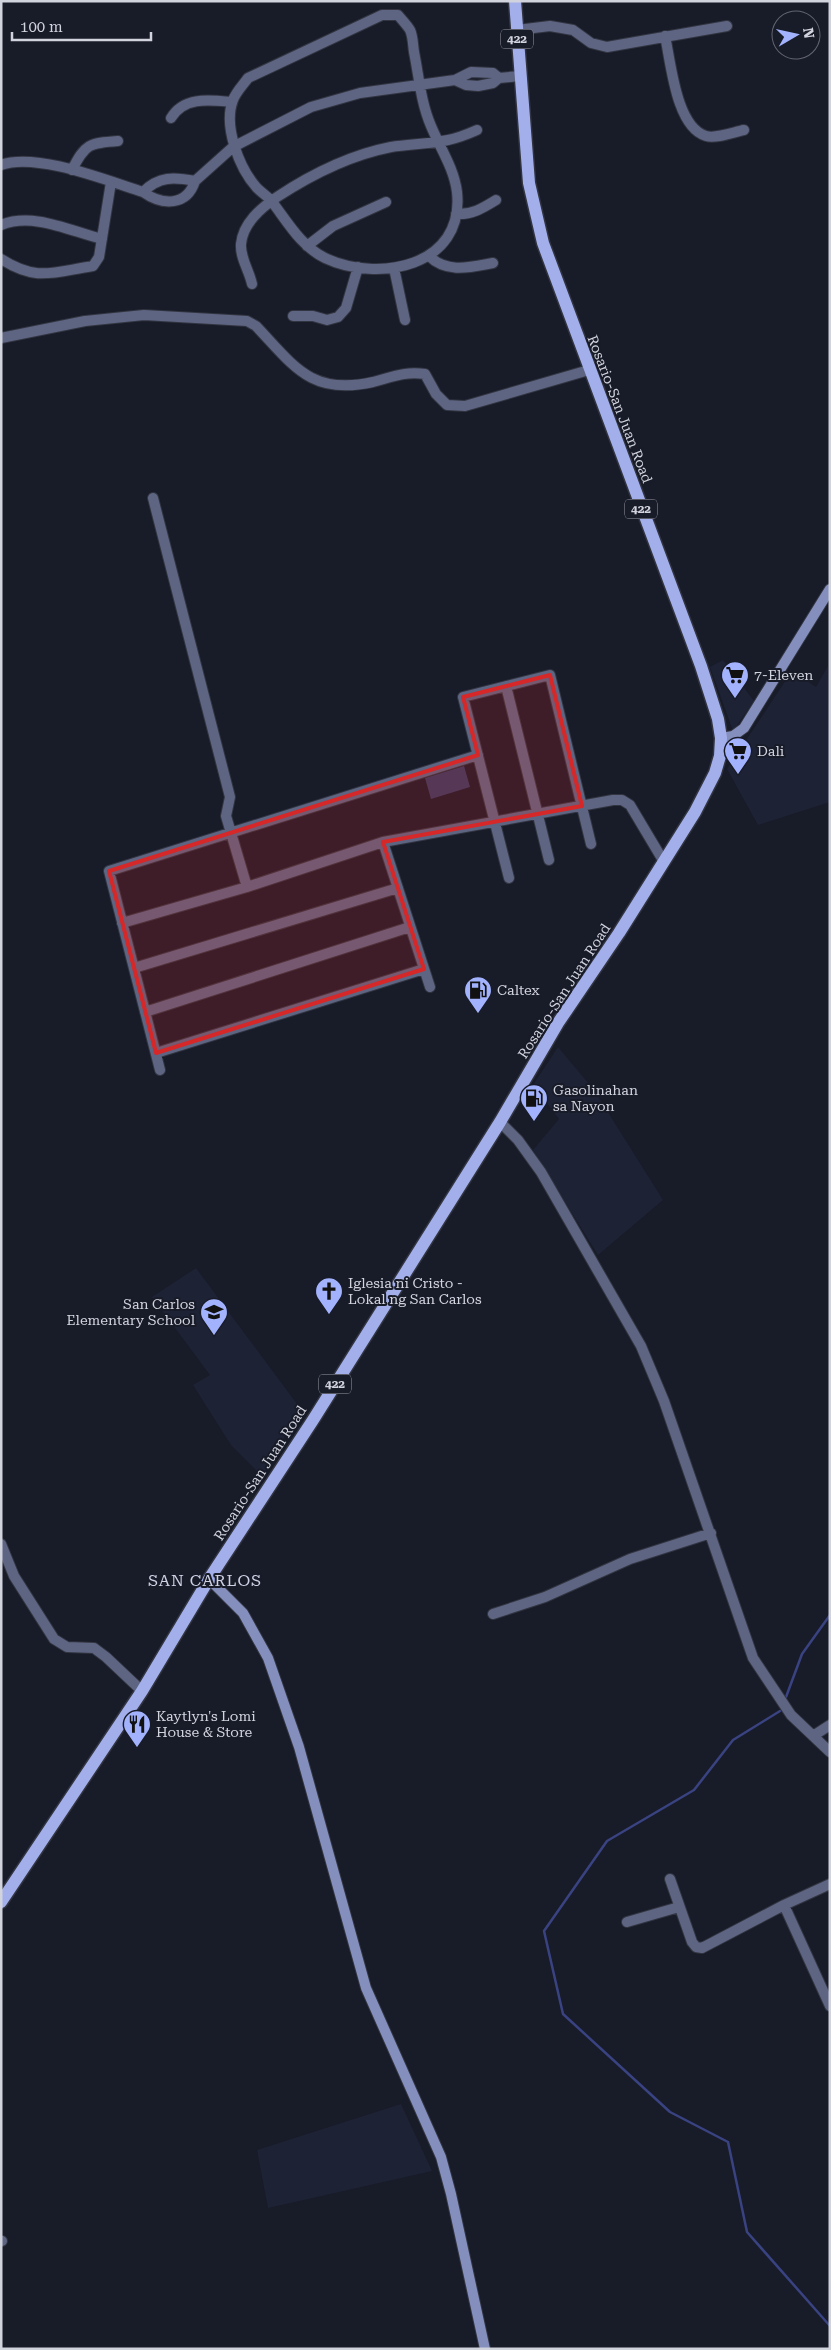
<svg xmlns="http://www.w3.org/2000/svg" width="831" height="2350" font-family="'Roboto Serif',serif">
<style>
.built{fill:#1e2235}
.green{fill:#363d62}
.lines{fill:none;stroke-linecap:round;stroke-linejoin:round}
.stream{stroke:#3a4381;stroke-width:2.5}
.street-casing{stroke:#323541;stroke-width:12}
.secondary-casing{stroke:#323541;stroke-width:12}
.primary-casing{stroke:#323541;stroke-width:15}
.street{stroke:#5e6582;stroke-width:10}
.secondary{stroke:#848fbd;stroke-width:10}
.primary{stroke:#a2afeb;stroke-width:12}
.marked{fill:#d62828;fill-opacity:0.2;stroke:#d62828;stroke-width:4;stroke-linejoin:round}
.labels{text-anchor:middle;dominant-baseline:central;stroke-width:4;stroke-linejoin:round;paint-order:stroke}
.shield{fill:#181b28;stroke:#9a9ca7;stroke-width:1}
.shield-label{font-size:12px;font-weight:bold;fill:#d1d3dd}
.street-label{font-size:14px;fill:#d1d3dd;stroke:#181b28}
.poi-label{font-size:14px;fill:#d1d3dd;stroke:#181b28;text-anchor:start}
.quarter-label{font-size:16px;letter-spacing:1px;fill:#ced2e4;stroke:#181b28}
</style>
<rect width="100%" height="100%" fill="#181b28"/>
<!-- built -->
<path class="built" d="M 723,660 L 754,701 L 733,731 L 710,667 Z
M 828,666 L 830,802 L 758,825 L 727,769 L 792,671 L 816,687 Z
M 558,1047 L 594,1090 L 663,1200 L 598,1255 L 533,1150 L 559,1119 L 533,1085 Z
M 196,1268 L 300,1408 L 263,1477 L 231,1445 L 193,1385 L 210,1375 L 152,1297 Z
M 401,2104 L 432,2171 L 268,2208 L 257,2150 Z"/>
<!-- green -->
<path class="green" d="M 464,766 L 470,787 L 431,799 L 425,778 Z"/>
<g class="lines">
<!-- stream -->
<path class="stream" d="M 786,1697 L 802,1654 L 830,1615
M 780,1711 L 733,1740 L 694,1790 L 607,1841 L 544,1931 L 563,2014 L 670,2112 L 728,2142 L 747,2232 L 830,2326"/>
<!-- street casing -->
<g class="street-casing">
<path id="street" d="M 382,15 L 398,15 C 402,20 407,25 410,30 C 413,36 413,46 414,52 C 419,77 421,103 431,126 C 440,148 454,168 457,192 C 465,267 378,283 325,258 C 302,247 288,223 273,203 C 269,197 262,193 257,188 C 239,168 223,126 233,100 C 236,92 243,85 248,78 Z
M 517,30 L 550,26 L 573,30 L 591,43 L 607,47 L 727,26
M 665,36 C 671,63 676,127 706,136 C 716,139 734,132 744,130
M 455,80 L 466,85 L 478,86 L 493,83 L 499,78 L 520,76
M 171,118 C 184,96 210,100 232,102
M 1,165 C 36,152 108,181 143,192 C 159,176 174,177 195,181 L 233,147 L 311,107 L 360,93 L 455,80 L 471,72 L 493,73 L 499,78
M 72,170 C 85,144 89,143 118,141
M 143,192 C 163,206 187,206 195,181
M 456,214 C 472,215 483,208 496,200
M 1,225 C 33,212 70,231 102,239
M 307,246 L 333,226 L 386,202
M 429,256 C 447,274 471,267 493,263
M 1,259 C 37,282 53,272 93,266 L 99,257 L 111,182
M 394,268 L 405,320
M 252,284 C 249,270 240,258 241,244 C 243,223 261,208 277,197 C 312,174 350,155 391,147 C 410,144 430,144 448,140 C 458,138 468,134 477,130
M 293,316 L 313,316 L 327,320 L 338,317 L 346,308 L 358,267
M 1,338 L 85,321 L 144,315 L 247,321 L 256,326 C 294,366 311,396 373,382 C 392,377 405,371 425,374 L 436,394 L 447,405 L 465,406 L 589,370
M 153,498 L 230,797 L 226,816 L 247,887
M 506,686 L 549,860
M 383,842 L 430,987
M 509,878 L 463,697 L 550,675 L 591,844
M 122,923 L 247,887 L 383,842 L 613,800 L 622,800 L 630,805 L 664,862
M 134,968 L 398,888
M 145,1012 L 410,927
M 156,1053 L 424,969
M 160,1070 L 109,871 L 478,755
M 500,1122 L 518,1140 L 541,1172 L 641,1346 L 664,1401 L 753,1658 L 791,1715 L 830,1752
M 1,1544 L 14,1576 L 54,1639 L 67,1647 L 94,1648 L 106,1657 L 142,1691
M 493,1614 L 545,1597 L 630,1559 L 711,1533
M 813,1736 L 830,1725
M 670,1879 L 692,1942 L 696,1947 L 702,1948 L 784,1905 L 830,1884
M 784,1905 L 830,2006
M 627,1922 L 679,1907
M 1,2241 L 2,2241"/>
</g>
<!-- secondary casing -->
<g class="secondary-casing">
<path id="secondary" d="M 721,738 L 733,736 L 744,728 L 830,589
M 209,1579 L 243,1613 L 268,1658 L 299,1747 L 366,1988 L 441,2157 L 451,2194 L 485,2349"/>
</g>
<!-- primary casing -->
<g class="primary-casing">
<path id="primary" d="M 1,1902 L 142,1691 L 209,1579 L 313,1420 L 500,1122 L 558,1023 L 619,933 L 695,812 L 715,773 L 720,756 L 721,738 L 718,719 L 701,666 L 543,243 L 529,183 L 515,1"/>
</g>
<!-- street -->
<use href="#street" class="street"/>
<!-- secondary -->
<use href="#secondary" class="secondary"/>
<!-- primary -->
<use href="#primary" class="primary"/>
</g>
<!-- marked area -->
<path class="marked" d="M 550,675 L 582,806 L 383,842 L 424,969 L 156,1053 L 109,871 L 478,755 L 463,697 Z"/>
<!-- icons -->
<defs>
<g id="supermarket-pin" transform="scale(1.4375)"><path d="M0 17L-7.5 6A9.5 9.5 0 1 1 7.5 6Z" fill="#a2b2fd" stroke="#181b28"/><path d="M-6-5.5h2.5l.6 2H6L4.5 2H-2.5L-4.4-4H-6ZM-1.5 3.2a1.3 1.3 0 1 0 .1 0ZM3 3.2a1.3 1.3 0 1 0 .1 0Z" fill="#111"/></g>
<g id="fuel-pin" transform="scale(1.4375)"><path d="M0 17L-7.5 6A9.5 9.5 0 1 1 7.5 6Z" fill="#a2b2fd" stroke="#181b28"/><path d="M-5.5-6h7V0h2V4h1.3V-2.5L3-4.5l.8-.8L6-3V5H2.5V1h-1V6h-7ZM-4.2-4.7v3.2H.2V-4.7Z" fill="#111"/></g>
<g id="church-pin" transform="scale(1.4375)"><path d="M0 17L-7.5 6A9.5 9.5 0 1 1 7.5 6Z" fill="#a2b2fd" stroke="#181b28"/><path d="M-1.2-6h2.4v3.5h3.3v2.4h-3.3V6h-2.4V-.1h-3.3v-2.4h3.3Z" fill="#111"/></g>
<g id="school-pin" transform="scale(1.4375)"><path d="M0 17L-7.5 6A9.5 9.5 0 1 1 7.5 6Z" fill="#a2b2fd" stroke="#181b28"/><path d="M0-5L7-2L0 1L-7-2ZM-4 1L0 2.5L4 1V4Q0 6-4 4Z" fill="#111"/></g>
<g id="restaurant-pin" transform="scale(1.4375)"><path d="M0 17L-7.5 6A9.5 9.5 0 1 1 7.5 6Z" fill="#a2b2fd" stroke="#181b28"/><path d="M-5-6h1v4h1v-4h1v4h1v-4h1v5L-1.5 .5V6h-2V.5L-5-1ZM5-6V6H3V1.5H1.5Q1.5-4 5-6Z" fill="#111"/></g>
</defs>
<g fill-rule="evenodd">
<use href="#supermarket-pin" x="735" y="675"/>
<use href="#supermarket-pin" x="738" y="751"/>
<use href="#fuel-pin" x="478" y="990"/>
<use href="#fuel-pin" x="534" y="1098"/>
<use href="#church-pin" x="329" y="1291"/>
<use href="#school-pin" x="214" y="1312"/>
<use href="#restaurant-pin" x="137" y="1724"/>
</g>
<g class="labels">
<!-- shield labels -->
<g class="shield">
<rect x="501" y="29.5" width="32" height="19" rx="4"/>
<rect x="625" y="499.5" width="32" height="19" rx="4"/>
<rect x="319" y="1374.5" width="32" height="19" rx="4"/>
</g>
<g class="shield-label">
<text x="517" y="39">422</text>
<text x="641" y="509">422</text>
<text x="335" y="1384">422</text>
</g>
<!-- street labels -->
<g class="street-label">
<text transform="translate(620 409) rotate(69)">Rosario-San Juan Road</text>
<text transform="translate(564 991) rotate(-57)">Rosario-San Juan Road</text>
<text transform="translate(260 1473) rotate(-57)">Rosario-San Juan Road</text>
</g>
<!-- poi labels -->
<g class="poi-label">
<text x="754" y="675">7-Eleven</text>
<text x="757" y="751">Dali</text>
<text x="497" y="990">Caltex</text>
<text x="553" y="1090">Gasolinahan<tspan x="553" dy="16">sa Nayon</tspan></text>
<text x="348" y="1283">Iglesia ni Cristo -<tspan x="348" dy="16">Lokal ng San Carlos</tspan></text>
<text x="195" y="1304" text-anchor="end">San Carlos<tspan x="195" dy="16">Elementary School</tspan></text>
<text x="156" y="1716">Kaytlyn's Lomi<tspan x="156" dy="16">House &amp; Store</tspan></text>
</g>
<!-- quarter labels -->
<g class="quarter-label">
<text x="205" y="1580">SAN CARLOS</text>
</g>
</g>
<!-- border -->
<rect width="831" height="2350" fill="none" stroke="#d1d3dd" stroke-width="5"/>
<!-- north arrow -->
<g transform="translate(796 35) rotate(81)"><circle r="24" fill="#181b28" stroke="#626570"/>
<path d="M0-4L9 19L0 12L-9 19Z" fill="#a2b2fd"/>
<text y="-8" font-size="14" font-weight="bold" text-anchor="middle" fill="#d1d3dd">N</text>
</g>
<!-- scale -->
<path d="M12 32v8h139v-8" fill="none" stroke="#d1d3dd" stroke-width="2.5"/>
<text x="20" y="32" font-size="15" fill="#d1d3dd" stroke="#181b28" stroke-width="4" paint-order="stroke">100 m</text>
</svg>
